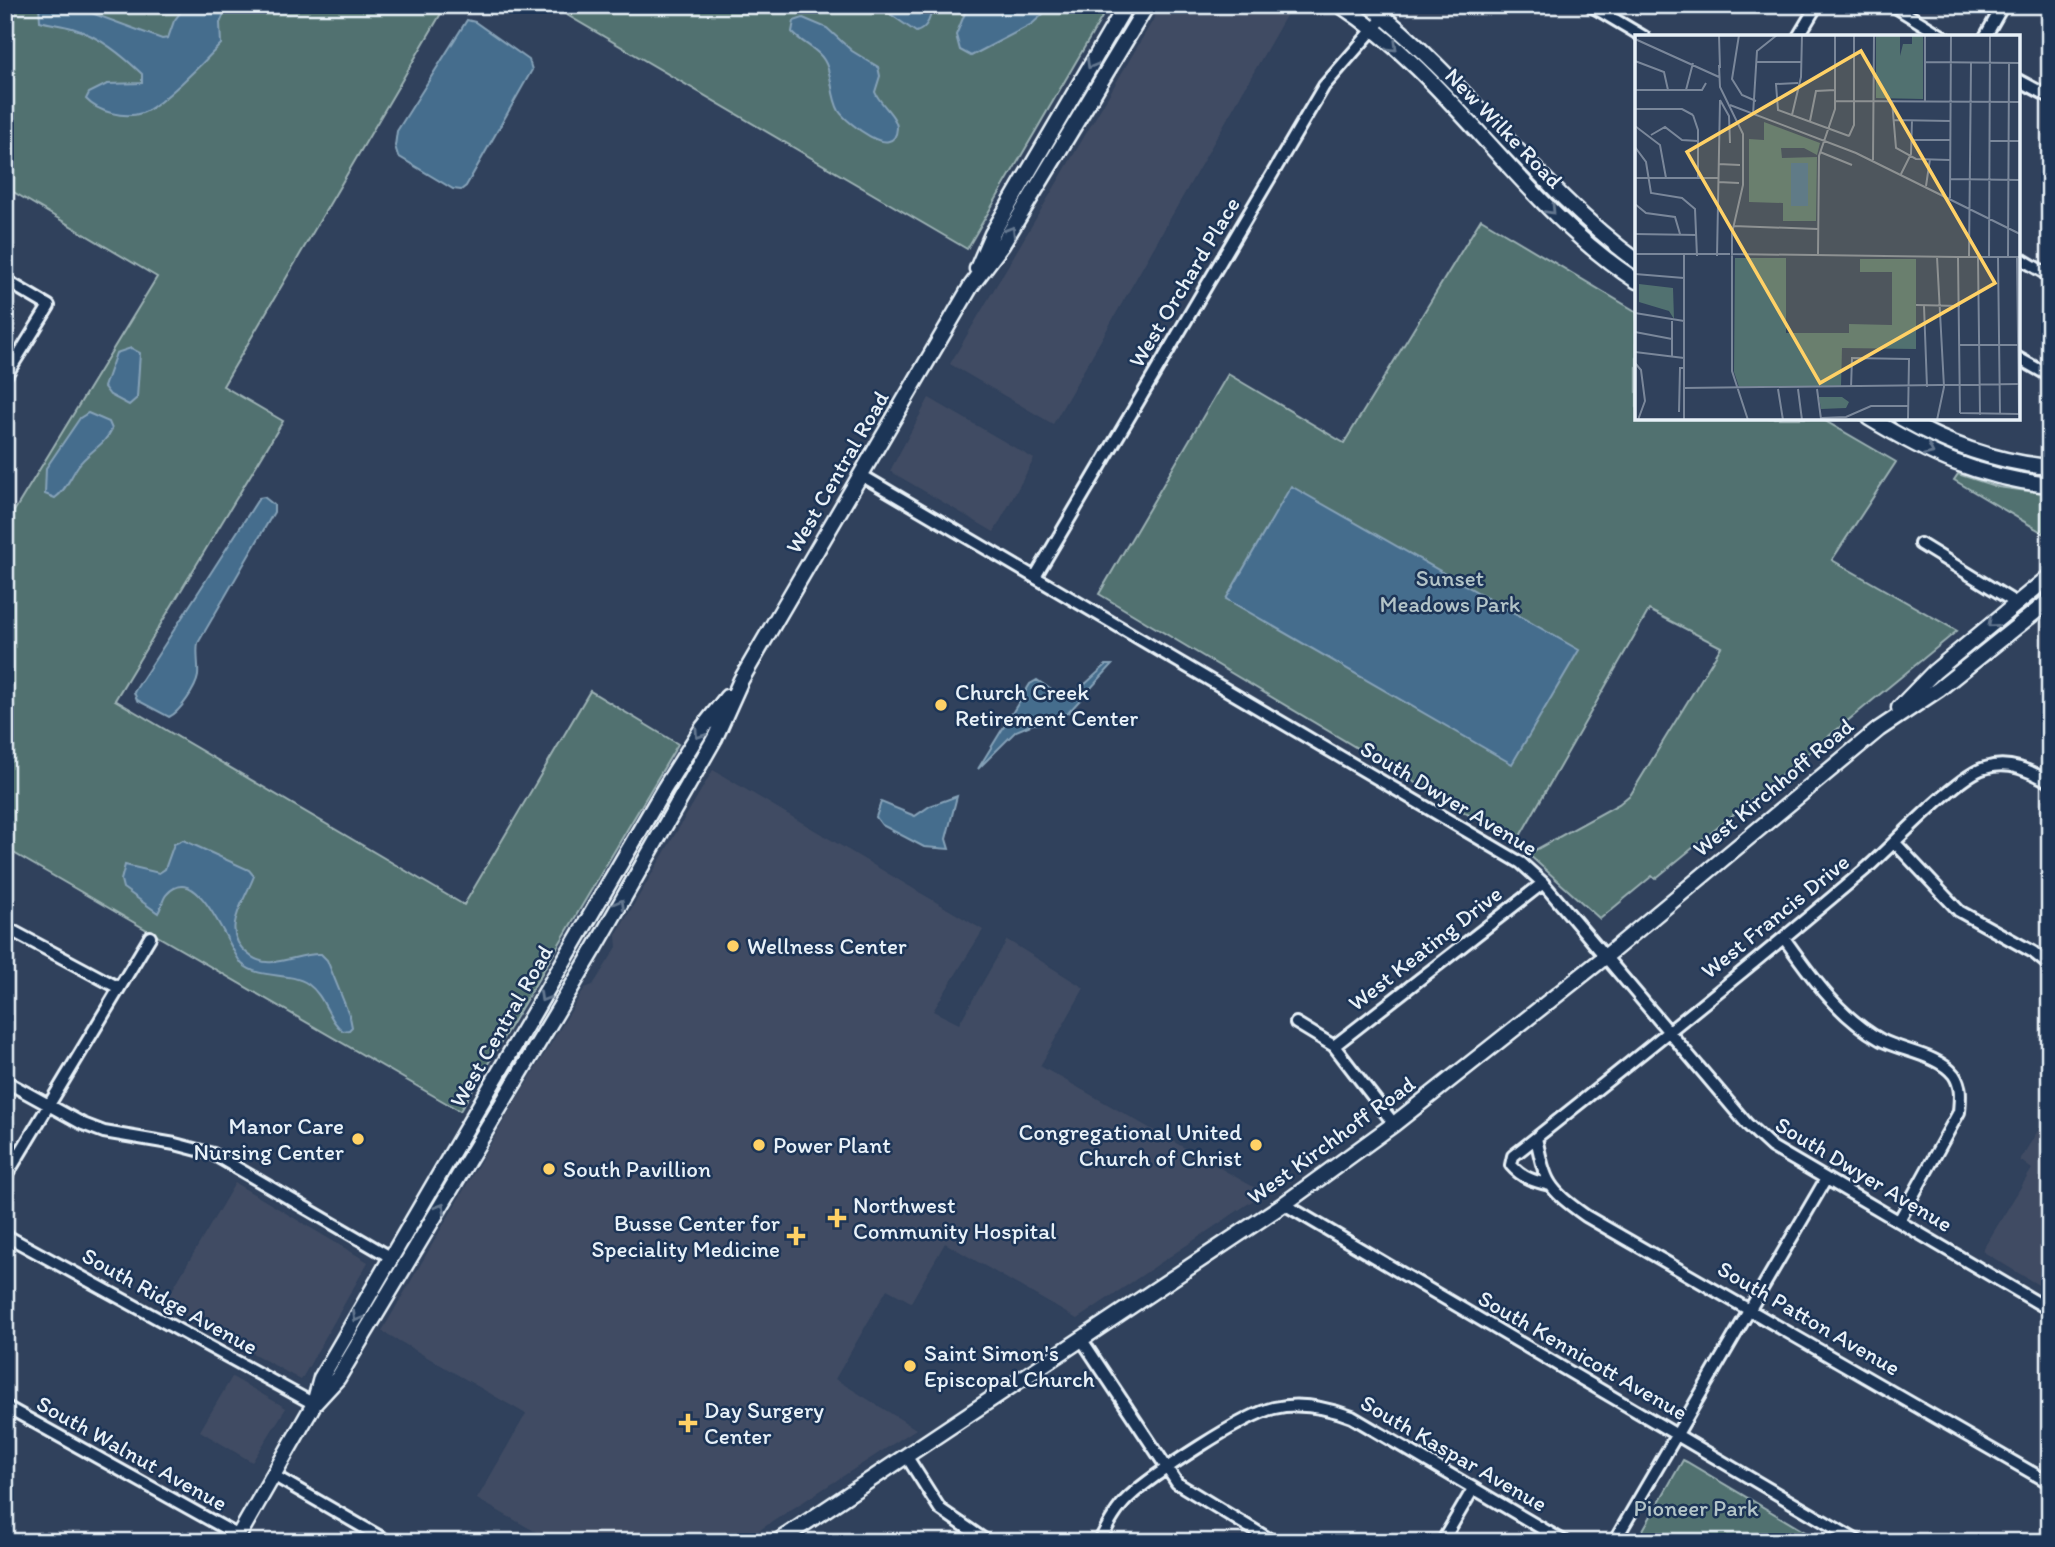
<svg xmlns="http://www.w3.org/2000/svg" width="2055" height="1547" font-family="Itim,sans-serif">
<style>
.built{fill:#414c63}
.green{fill:#517170;stroke:#9cb1b4;stroke-width:2}
.water{fill:#456d8d;stroke:#86a2b8;stroke-width:2}
.lines{fill:none;stroke-linecap:round;stroke-linejoin:round}
.street-casing{stroke:#e8f1f8;stroke-width:16}
.secondary-casing{stroke:#e8f1f8;stroke-width:19}
.street{stroke:#1d3557;stroke-width:10}
.secondary{stroke:#1d3557;stroke-width:14}
.oneway{stroke:#64778f}
.poi-dot{fill:#ffd166;stroke:#1d3557;stroke-width:2.5}
.labels{text-anchor:middle;dominant-baseline:central;stroke-width:5;stroke-linejoin:round;paint-order:stroke}
.street-label{font-size:23px;fill:#e8f1f8;stroke:#1d3557}
.park-label{font-size:23px;fill:#b3c4c8;stroke:#1d3557}
.poi-label{font-size:23px;fill:#e8f1f8;stroke:#1d3557;text-anchor:start}
.inset-road{fill:none;stroke:#7a879a;stroke-width:2}
.view{fill:#ffd166;fill-opacity:0.15;stroke:#ffd166;stroke-width:3.5}
.inset-edge{fill:none;stroke:#e8f1f8;stroke-width:3.5}
</style>
<rect width="100%" height="100%" fill="#30415c"/>
<filter id="ink" filterUnits="userSpaceOnUse"><feTurbulence type="fractalNoise" baseFrequency=".0143" numOctaves="2"/><feDisplacementMap in="SourceGraphic" scale="14" xChannelSelector="R" yChannelSelector="G"/><feConvolveMatrix kernelMatrix="1 2 1 2 8 2 1 2 1" color-interpolation-filters="sRGB"/></filter>
<g filter="url(#ink)">
<!-- built -->
<path class="built" d="M 1162,5 L 1292,5 L 1053,424 L 950,364 Z
M 929,398 L 1034,459 L 994,532 L 890,471 Z
M 713,770 L 983,930 L 933,1011 L 959,1024 L 1007,940 L 1084,988 L 1040,1066 L 1264,1193 L 1077,1319 L 945,1243 L 911,1302 L 887,1289 L 835,1379 L 916,1429 L 741,1542 L 554,1542 L 477,1499 L 526,1414 L 382,1331 L 509,1112 L 585,988 L 593,985 L 617,947 L 616,935 Z
M 2050,1111 L 2050,1292 L 1982,1251 L 2032,1169 L 2020,1160 Z
M 235,1183 L 368,1262 L 301,1380 L 164,1304 Z
M 232,1377 L 286,1408 L 252,1462 L 200,1431 Z"/>
<!-- green -->
<path class="green" d="M 5,5 L 446,5 L 223,386 L 283,421 L 115,700 L 464,905 L 590,691 L 678,744 L 460,1111 L 5,848 L 5,526 L 157,277 L 5,187 Z
M 550,5 L 1109,5 L 967,249 Z
M 1481,219 L 1637,312 L 1637,418 L 1820,418 L 1896,462 L 1832,560 L 1957,631 L 1655,879 L 1652,876 L 1600,919 L 1528,854 L 1619,804 L 1631,794 L 1721,647 L 1649,610 L 1516,843 L 1099,594 L 1228,374 L 1344,443 Z
M 1958,474 L 1998,487 L 2050,494 L 2050,537 L 1954,480 Z
M 1683,1460 L 1687,1462 L 1822,1542 L 1636,1542 Z"/>
<!-- water -->
<path class="water" d="M 39,5 L 70,5 L 162,39 L 168,38 L 174,21 L 186,5 L 228,5 L 220,23 L 221,44 C 206,60 160,107 142,113 C 124,119 98,112 86,99 L 89,93 L 107,84 L 142,83 L 142,74 C 122,55 99,36 72,28 C 62,25 50,24 40,21 Z
M 877,5 L 931,5 C 933,15 927,29 916,32 Z
M 977,5 L 1053,5 L 1032,24 L 971,56 L 960,50 L 956,35 L 965,13 Z
M 803,18 L 827,28 L 852,51 L 878,67 L 880,76 L 875,92 C 879,103 897,116 897,128 C 895,162 846,122 839,111 C 830,95 833,74 824,60 C 817,48 801,43 792,32 L 794,21 Z
M 467,20 L 475,22 L 529,60 L 532,70 L 466,186 L 461,190 L 453,189 L 398,156 L 395,146 L 397,131 Z
M 131,348 L 140,353 L 137,398 L 129,405 L 110,395 L 104,387 L 116,353 Z
M 88,413 L 109,422 L 112,429 C 104,446 88,452 78,466 C 70,478 66,490 55,498 L 45,494 L 46,468 L 80,418 Z
M 1291,486 L 1579,650 L 1512,764 L 1226,599 Z
M 264,497 L 274,505 L 274,512 L 198,643 C 196,654 199,665 198,676 C 196,688 180,712 169,717 L 137,700 L 134,692 L 259,498 Z
M 1106,665 L 1112,665 L 1069,712 L 1049,724 L 1033,724 L 1016,731 L 978,769 L 1030,684 L 1037,680 L 1060,696 L 1070,698 Z
M 957,796 L 946,839 L 949,849 L 924,847 L 882,825 L 876,817 L 881,802 L 915,816 L 930,806 Z
M 183,840 L 249,870 L 254,876 C 244,903 219,931 248,954 C 255,960 264,963 273,962 C 289,961 305,953 321,954 L 327,960 L 350,1017 L 352,1027 L 349,1030 L 343,1031 C 327,1019 326,997 308,984 C 289,971 260,980 242,964 C 229,951 199,859 167,894 C 162,899 162,907 158,913 L 123,888 L 121,880 L 125,865 L 159,873 L 165,869 L 174,844 Z"/>
<g class="lines">
<!-- street casing -->
<g class="street-casing">
<path id="street" d="M 1590,5 L 1644,37
M 1892,5 L 1944,37
M 1798,37 L 1817,5
M 1985,37 L 2003,5
M 2018,80 L 2050,97
M 2018,257 L 2050,276
M 5,280 L 49,306 L 5,377
M 2018,358 L 2050,376
M 861,475 L 1521,863 L 1543,883 L 1747,1124 L 1772,1147 L 2050,1310
M 1920,544 L 2016,603
M 1035,577 L 1324,86 L 1383,18
M 1895,843 L 1959,911 L 2033,952 L 2050,966
M 5,927 L 119,988
M 1784,938 C 1811,976 1839,1017 1881,1040 C 1902,1051 1939,1055 1954,1075 C 1962,1087 1960,1099 1959,1112 L 1899,1221
M 1296,1023 L 1334,1046 L 1394,1124
M 1334,1046 L 1543,883
M 5,1081 L 83,1124 L 104,1132 L 175,1144 L 213,1154 L 392,1258
M 1536,1138 C 1546,1184 1547,1188 1586,1216 L 2050,1483
M 5,1178 L 150,937
M 1550,1185 C 1534,1181 1522,1178 1511,1165 L 1513,1156 C 1633,1061 1752,966 1868,867 C 1893,845 1958,775 1985,768 C 2009,760 2030,771 2050,782
M 1284,1204 L 1859,1542
M 5,1235 L 314,1404
M 1082,1340 L 1177,1483 L 1274,1542
M 5,1406 L 239,1536
M 907,1457 L 940,1509 L 988,1542
M 273,1475 L 389,1542
M 1099,1542 C 1107,1527 1116,1509 1129,1497 C 1153,1475 1243,1415 1274,1408 C 1300,1402 1328,1408 1352,1417 L 1565,1542
M 1442,1542 L 1473,1489
M 1614,1542 L 1826,1179"/>
</g>
<!-- secondary casing -->
<g class="secondary-casing">
<path id="secondary" d="M 1340,5 C 1454,79 1522,207 1637,281
M 1369,5 C 1467,81 1537,188 1637,261
M 977,269 L 992,234 L 1126,5
M 1869,418 C 1930,455 1978,477 2050,485
M 1901,418 C 1948,445 1996,462 2050,467
M 1899,708 L 1934,672 L 2050,576
M 315,1400 L 321,1378 L 664,789 L 701,730 L 727,697
M 235,1542 L 314,1404 L 338,1378 L 595,948 L 715,738 L 741,680 L 971,286 L 1002,245 L 1147,5
M 777,1542 L 1284,1204 L 1394,1124 L 1605,957 L 1879,729 L 1939,689 L 2050,600"/>
</g>
<!-- street -->
<use href="#street" class="street"/>
<!-- secondary -->
<use href="#secondary" class="secondary"/>
</g>
<!-- one-way arrows -->
<defs><path id="oneway-chevron" d="M-2-3.5L2.5 0L-2 3.5" fill="none" stroke-width="1.6" stroke-linecap="round" stroke-linejoin="round" transform="scale(1.75)"/></defs>
<g class="oneway">
<use href="#oneway-chevron" transform="translate(1393 47) rotate(44)"/>
<use href="#oneway-chevron" transform="translate(1091 64) rotate(120)"/>
<use href="#oneway-chevron" transform="translate(1551 210) rotate(46)"/>
<use href="#oneway-chevron" transform="translate(1011 231) rotate(-59)"/>
<use href="#oneway-chevron" transform="translate(1929 451) rotate(25)"/>
<use href="#oneway-chevron" transform="translate(1992 623) rotate(140)"/>
<use href="#oneway-chevron" transform="translate(699 734) rotate(124)"/>
<use href="#oneway-chevron" transform="translate(620 904) rotate(-60)"/>
<use href="#oneway-chevron" transform="translate(544 997) rotate(120)"/>
<use href="#oneway-chevron" transform="translate(441 1208) rotate(-59)"/>
<use href="#oneway-chevron" transform="translate(357 1317) rotate(121)"/>
</g>
</g>
<!-- markers -->
<g class="poi-dot">
<circle cx="941" cy="705" r="7"/>
<circle cx="733" cy="946" r="7"/>
<circle cx="358" cy="1139" r="7"/>
<circle cx="759" cy="1145" r="7"/>
<circle cx="1256" cy="1145" r="7"/>
<circle cx="549" cy="1169" r="7"/>
<path d="M833.5 1207.5h7v7h7v7h-7v7h-7v-7h-7v-7h7z"/>
<path d="M792.5 1225.5h7v7h7v7h-7v7h-7v-7h-7v-7h7z"/>
<circle cx="910" cy="1366" r="7"/>
<path d="M684.5 1412.5h7v7h7v7h-7v7h-7v-7h-7v-7h7z"/>
</g>
<g class="labels">
<!-- street labels -->
<g class="street-label">
<text transform="translate(1504 128) rotate(46)">New Wilke Road</text>
<text transform="translate(1184 282) rotate(-59)">West Orchard Place</text>
<text transform="translate(837 472) rotate(-60)">West Central Road</text>
<text transform="translate(1773 787) rotate(-40)">West Kirchhoff Road</text>
<text transform="translate(1449 798) rotate(31)">South Dwyer Avenue</text>
<text transform="translate(1775 916) rotate(-39)">West Francis Drive</text>
<text transform="translate(1425 948) rotate(-38)">West Keating Drive</text>
<text transform="translate(501 1026) rotate(-60)">West Central Road</text>
<text transform="translate(1331 1140) rotate(-36)">West Kirchhoff Road</text>
<text transform="translate(1864 1174) rotate(31)">South Dwyer Avenue</text>
<text transform="translate(170 1301) rotate(29)">South Ridge Avenue</text>
<text transform="translate(1809 1318) rotate(30)">South Patton Avenue</text>
<text transform="translate(1583 1355) rotate(30)">South Kennicott Avenue</text>
<text transform="translate(132 1453) rotate(29)">South Walnut Avenue</text>
<text transform="translate(1454 1453) rotate(30)">South Kaspar Avenue</text>
</g>
<!-- park labels -->
<g class="park-label">
<text x="1450" y="578">Sunset<tspan x="1450" dy="26">Meadows Park</tspan></text>
<text x="1696" y="1508">Pioneer Park</text>
</g>
<!-- poi labels -->
<g class="poi-label">
<text x="955" y="692">Church Creek<tspan x="955" dy="26">Retirement Center</tspan></text>
<text x="747" y="946">Wellness Center</text>
<text x="344" y="1126" text-anchor="end">Manor Care<tspan x="344" dy="26">Nursing Center</tspan></text>
<text x="1242" y="1132" text-anchor="end">Congregational United<tspan x="1242" dy="26">Church of Christ</tspan></text>
<text x="773" y="1145">Power Plant</text>
<text x="563" y="1169">South Pavillion</text>
<text x="853" y="1205">Northwest<tspan x="853" dy="26">Community Hospital</tspan></text>
<text x="780" y="1223" text-anchor="end">Busse Center for<tspan x="780" dy="26">Speciality Medicine</tspan></text>
<text x="924" y="1353">Saint Simon's<tspan x="924" dy="26">Episcopal Church</tspan></text>
<text x="704" y="1410">Day Surgery<tspan x="704" dy="26">Center</tspan></text>
</g>
</g>
<!-- overview -->
<g transform="translate(1635 35)">
<rect width="385" height="385" fill="#30415c"/>
<path d="M 241,0 L 265,0 L 265,21 L 268,9 L 277,9 L 277,0 L 288,0 L 288,64 L 241,63 ZM 129,87 L 185,108 L 182,120 L 169,113 L 146,113 L 147,123 L 182,122 L 181,186 L 148,186 L 148,168 L 114,167 L 114,104 L 129,105 ZM 100,223 L 151,223 L 151,298 L 214,298 L 214,289 L 257,290 L 257,237 L 225,237 L 225,224 L 281,224 L 281,314 L 207,313 L 206,351 L 104,352 L 99,337 ZM 4,249 L 38,253 L 39,284 L 34,276 L 4,267 ZM 184,362 L 207,362 L 214,367 L 211,373 L 186,374 Z" fill="#517170"/>
<path d="M 156,128 L 173,128 L 173,171 L 156,171 Z" fill="#456d8d"/>
<path class="inset-road" d="M 84,0 L 85,33M 104,0 L 97,44 L 107,60 L 121,66M 0,4 L 84,42M 0,26 L 29,37 L 33,55M 122,27 L 166,27M 290,27 L 385,28M 84,30 L 85,52 L 108,99 L 108,150 L 97,198 L 97,336 L 113,385M 163,48 L 141,49 L 143,75 L 214,101M 0,55 L 67,55 L 71,48M 51,55 L 58,28M 85,65 L 94,81 L 95,108M 200,66 L 385,67M 257,66 L 261,113 L 281,124 L 315,125M 290,66 L 290,0M 95,70 L 221,118 L 385,199M 0,74 L 47,74 L 58,80M 58,80 L 63,95 L 63,143M 118,80 L 122,16 L 142,0M 157,80 L 166,42 L 167,0M 258,85 L 316,86M 175,86 L 181,56 L 200,55M 0,91 L 25,110 L 31,143M 16,100 L 30,92 L 47,105 L 63,106M 214,101 L 219,90 L 219,0M 276,105 L 315,105M 355,106 L 385,106M 0,112 L 11,127 L 16,158 L 47,163 L 60,174 L 62,221M 185,117 L 217,130M 238,125 L 239,0M 83,129 L 105,130M 266,139 L 276,119 L 277,85M 0,143 L 83,143M 315,144 L 385,145M 83,147 L 104,148M 291,151 L 295,124M 315,163 L 316,0M 0,169 L 11,178 L 40,182 L 45,199M 98,191 L 183,194M 0,199 L 62,200M 0,219 L 95,219M 49,219 L 49,385M 96,219 L 323,222M 183,219 L 184,121 L 200,74 L 200,0M 82,221 L 85,65M 354,221 L 355,0M 319,222 L 385,222M 323,222 L 325,378M 334,222 L 336,28M 343,222 L 345,380M 363,222 L 365,380M 373,222 L 374,28M 382,223 L 384,379M 0,239 L 49,243M 281,270 L 325,271M 289,271 L 292,352M 0,278 L 49,286M 37,286 L 37,323M 0,297 L 37,304M 325,310 L 384,310M 0,317 L 49,323M 0,328 L 6,335 L 10,366 L 3,385M 49,353 L 385,349M 216,353 L 217,323 L 274,324 L 273,385M 143,354 L 148,385M 163,354 L 167,385M 182,354 L 186,384M 44,377 L 45,333 L 49,333M 325,378 L 384,379M 186,383 L 211,382 L 236,371 L 273,371M 302,385 L 309,352 L 302,222"/>
<path class="view" d="M 226,16 L 360,248 L 185,348 L 52,117 Z"/>
<rect width="385" height="385" class="inset-edge"/>
</g>
<!-- margin -->
<rect width="2055" height="1547" fill="none" stroke="#1d3557" stroke-width="28"/>
<rect x="14" y="14" width="2027" height="1519" fill="none" stroke="#e8f1f8" stroke-width="2.5" filter="url(#ink)"/>
</svg>
